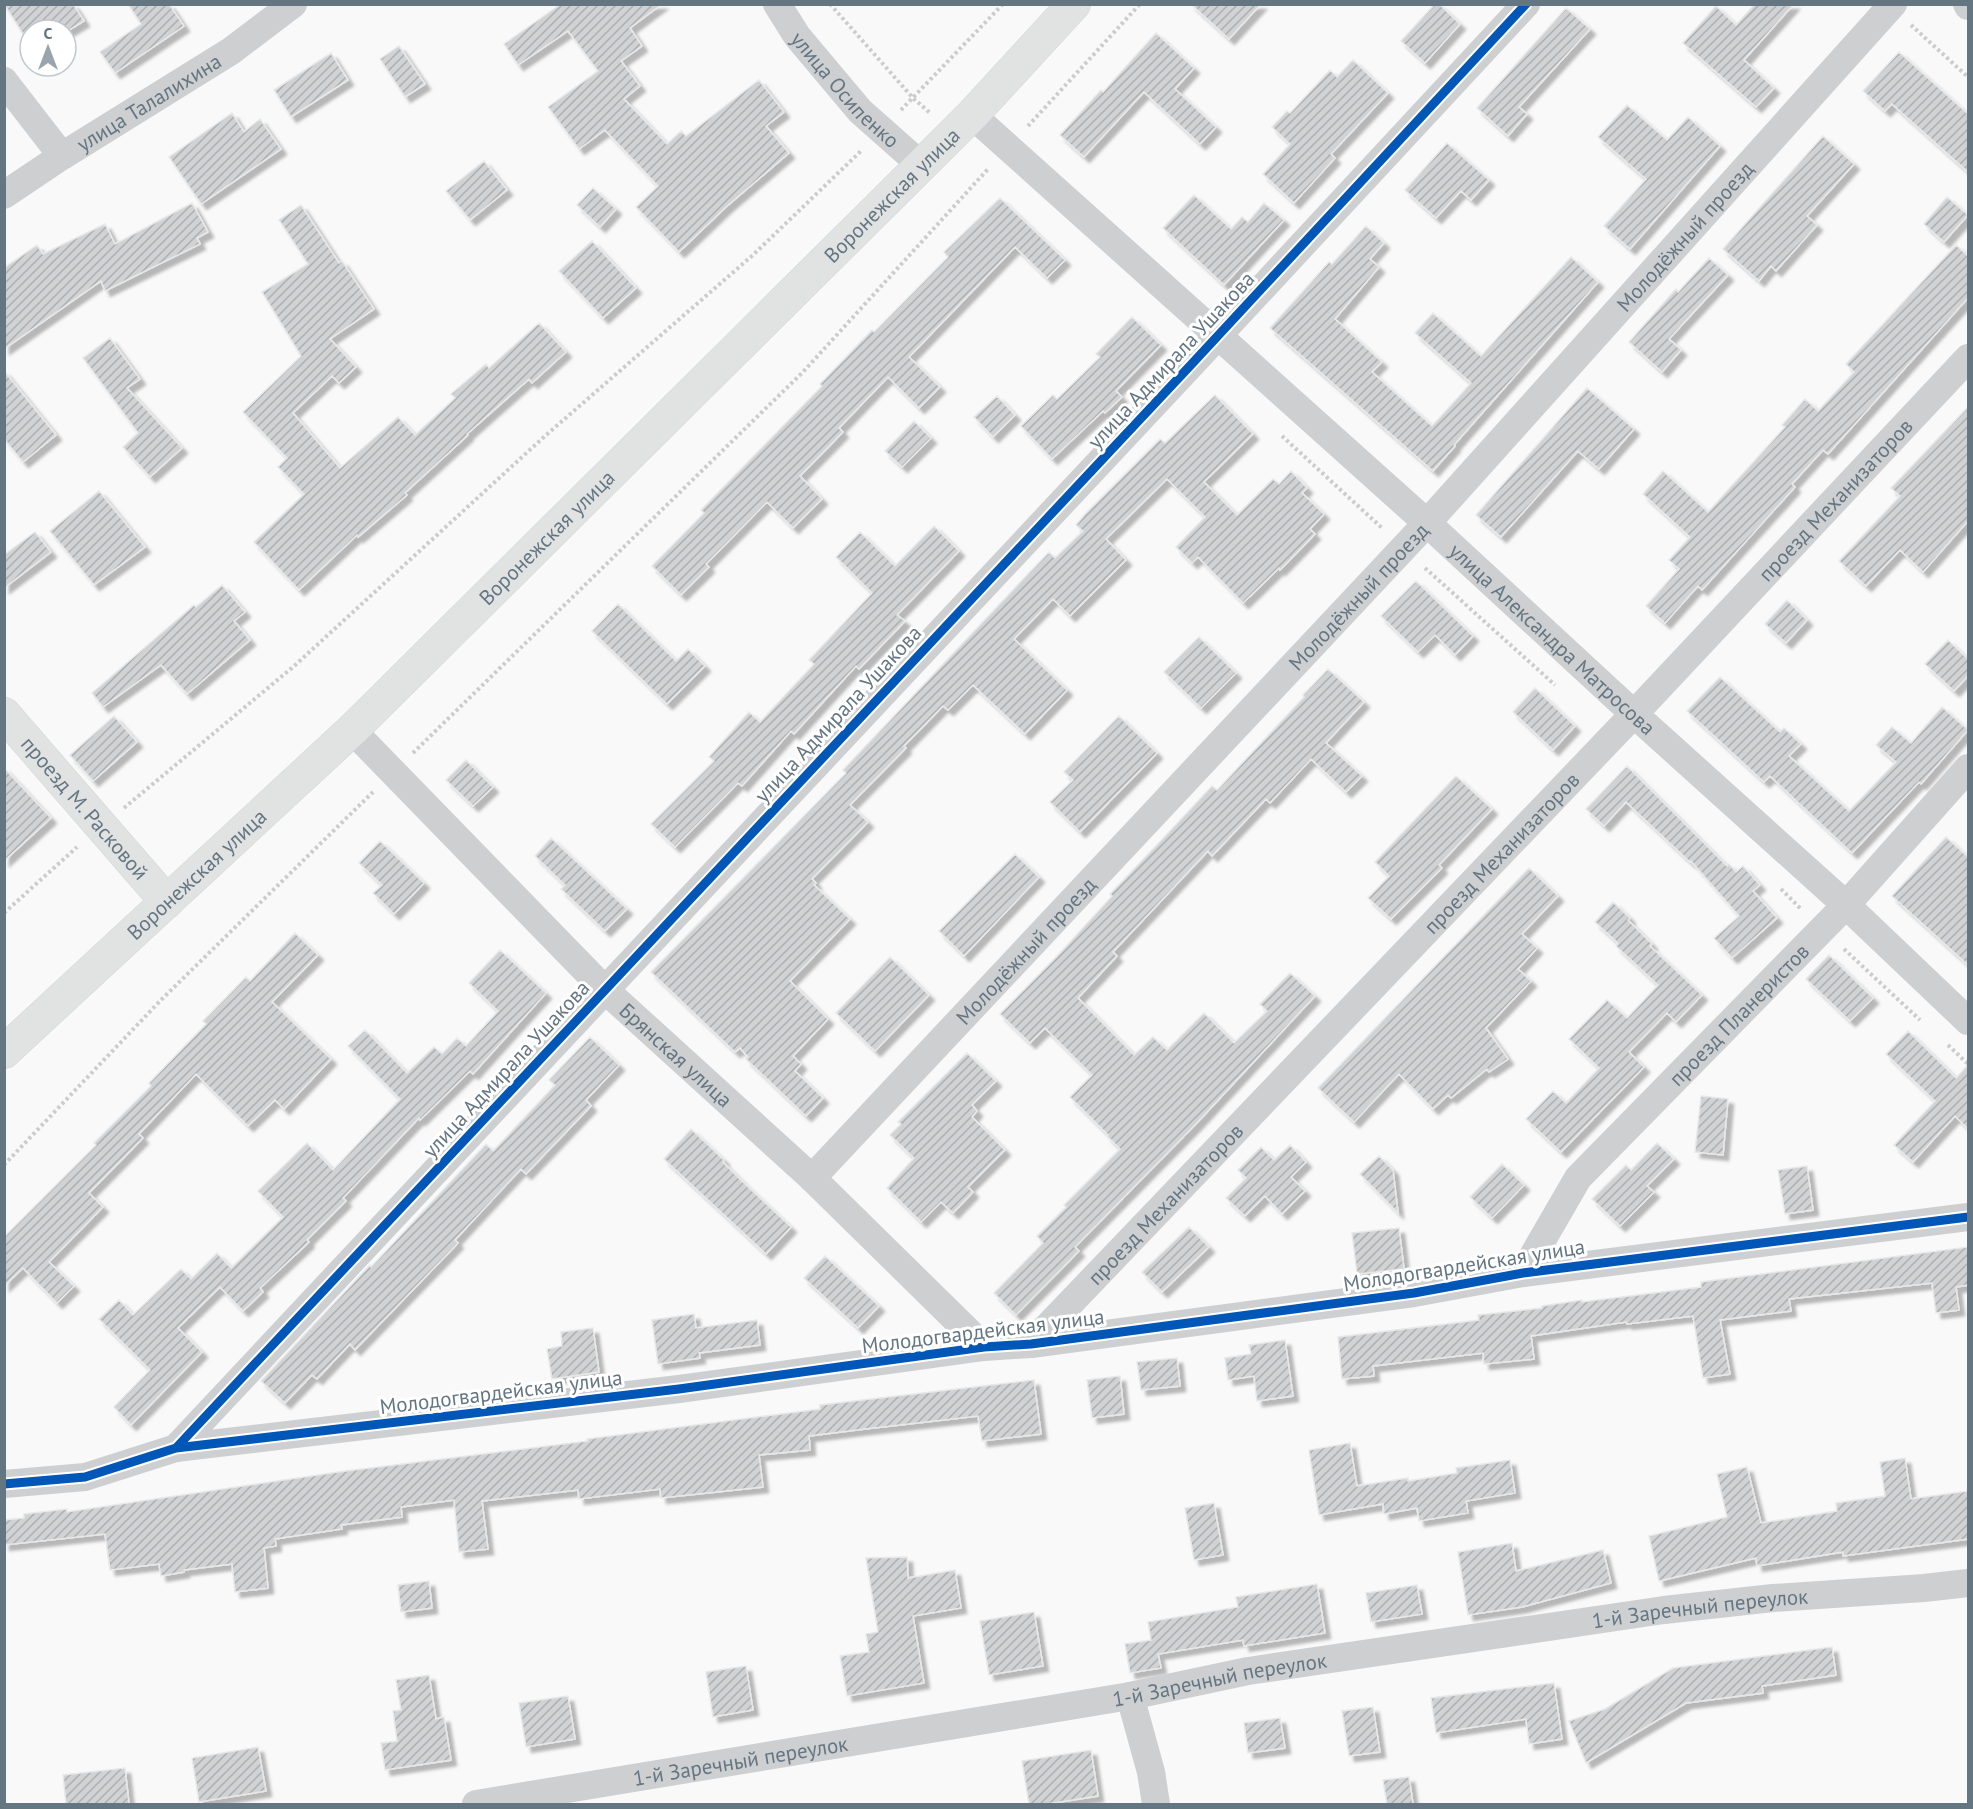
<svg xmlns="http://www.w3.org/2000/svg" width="1973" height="1809" font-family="'PT Sans',sans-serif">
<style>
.building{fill:url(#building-hatch);stroke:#e8e8e8;stroke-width:1.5;filter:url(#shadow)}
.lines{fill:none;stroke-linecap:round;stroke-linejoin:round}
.secondary-casing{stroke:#d5d6d7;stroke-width:34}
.path{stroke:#cbcccd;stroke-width:4;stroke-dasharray:3 3;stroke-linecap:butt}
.street{stroke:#cecfd0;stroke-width:28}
.secondary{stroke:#e1e2e2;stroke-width:33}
.cycleway-casing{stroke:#fff;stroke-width:13}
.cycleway{stroke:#0057b8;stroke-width:9}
.labels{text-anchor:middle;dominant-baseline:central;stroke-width:6;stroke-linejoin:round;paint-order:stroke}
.street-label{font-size:21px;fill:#657683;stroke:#fff}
</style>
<defs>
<pattern id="building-hatch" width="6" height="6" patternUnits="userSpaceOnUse" patternTransform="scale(1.5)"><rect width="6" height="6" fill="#d0d2d3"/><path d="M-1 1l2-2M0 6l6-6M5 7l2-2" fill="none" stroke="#acafb1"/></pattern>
<filter id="shadow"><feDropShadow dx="5.5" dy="5.5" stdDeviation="1.5" flood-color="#0004"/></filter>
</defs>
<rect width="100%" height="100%" fill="#f9f9f9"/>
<!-- building -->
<path class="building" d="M 4,4 L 73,4 L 84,21 L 66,32 L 66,30 L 30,30 L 30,45 Z
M 128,4 L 169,4 L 184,26 L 115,73 L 100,52 L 141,24 Z
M 561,4 L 662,4 L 630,28 L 642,46 L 621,61 L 640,86 L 624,99 L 667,144 L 681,131 L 686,136 L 759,80 L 784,112 L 766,126 L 789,153 L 726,207 L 679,252 L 636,207 L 658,186 L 605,130 L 579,149 L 548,107 L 598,71 L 568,31 L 518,65 L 504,44 Z
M 1191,4 L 1261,4 L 1229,39 Z
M 1435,4 L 1439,4 L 1460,24 L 1425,63 L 1401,41 Z
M 1755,4 L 1794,4 L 1744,60 L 1774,88 L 1756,107 L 1683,43 L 1716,6 L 1736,25 Z
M 1566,8 L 1590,29 L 1519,107 L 1527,114 L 1508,136 L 1477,108 Z
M 1156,33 L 1194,68 L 1175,89 L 1216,127 L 1200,144 L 1144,92 L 1084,157 L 1060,135 L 1101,90 L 1103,92 Z
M 399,46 L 425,84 L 405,97 L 380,59 Z
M 1899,52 L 1968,114 L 1968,172 L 1892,104 L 1885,111 L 1863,91 Z
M 331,53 L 348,80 L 291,117 L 274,90 Z
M 1353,60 L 1388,93 L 1331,154 L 1335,158 L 1294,203 L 1263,174 L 1290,144 L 1272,127 L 1287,111 L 1290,113 L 1330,70 L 1337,77 Z
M 1627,105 L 1667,140 L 1688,117 L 1720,146 L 1630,249 L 1604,226 L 1646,179 L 1598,137 Z
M 232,113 L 244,132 L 260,119 L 281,149 L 201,204 L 169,157 Z
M 1823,136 L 1854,164 L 1807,216 L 1817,225 L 1776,271 L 1771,266 L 1759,281 L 1723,249 Z
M 1447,143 L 1489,180 L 1471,200 L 1461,191 L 1436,218 L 1405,190 Z
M 484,161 L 507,190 L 470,220 L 446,191 Z
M 593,188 L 616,209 L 600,227 L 577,205 Z
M 1194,195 L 1231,229 L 1242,217 L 1248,222 L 1264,203 L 1284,220 L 1224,285 L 1163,228 Z
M 1947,197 L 1968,215 L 1944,242 L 1924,224 Z
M 1000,198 L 1065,260 L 1047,278 L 1015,247 L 909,357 L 940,387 L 919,408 L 888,377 L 839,428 L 843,432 L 800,476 L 822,499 L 793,528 L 767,502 L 706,564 L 709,567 L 681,595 L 652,566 L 704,513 L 701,510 L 822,386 L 820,384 L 872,330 L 874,332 L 948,257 L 944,252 Z
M 192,203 L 208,232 L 197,238 L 200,244 L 105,291 L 101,281 L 4,349 L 4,268 L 37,245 L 43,254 L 105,224 L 115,244 Z
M 301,205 L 339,263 L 342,261 L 374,309 L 330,339 L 356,367 L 339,383 L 332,376 L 293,413 L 340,468 L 398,417 L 415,435 L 455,398 L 451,394 L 486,364 L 489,368 L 539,323 L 566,352 L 532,383 L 529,379 L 467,434 L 468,435 L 405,493 L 407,495 L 358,537 L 357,535 L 299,590 L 254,542 L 304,494 L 278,467 L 287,458 L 243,412 L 301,356 L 262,292 L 308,264 L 279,220 Z
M 1366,226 L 1384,243 L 1370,259 L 1379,267 L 1335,319 L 1382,362 L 1372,372 L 1432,426 L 1471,383 L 1415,333 L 1433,313 L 1481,356 L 1571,257 L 1598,282 L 1454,445 L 1455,446 L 1433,471 L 1270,328 L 1329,262 L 1332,264 Z
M 592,241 L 636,288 L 603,318 L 559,271 Z
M 1956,245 L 1968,256 L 1968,298 L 1828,454 L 1823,450 L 1792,484 L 1795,487 L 1702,590 L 1698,586 L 1665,623 L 1646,606 L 1679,569 L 1669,560 L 1690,537 L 1643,494 L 1663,471 L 1708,512 L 1785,427 L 1782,425 L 1805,399 L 1818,411 L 1854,372 L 1846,364 Z
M 1709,258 L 1728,275 L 1669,339 L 1681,350 L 1662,372 L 1629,342 L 1676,289 L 1678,292 Z
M 1132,317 L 1161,345 L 1116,391 L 1122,397 L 1105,413 L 1103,411 L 1052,459 L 1021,426 L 1053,395 L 1057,399 L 1100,357 L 1096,354 Z
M 110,338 L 140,379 L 127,388 L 182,448 L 150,477 L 123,447 L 138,433 L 83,358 Z
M 4,371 L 56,435 L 23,462 L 4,439 Z
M 1587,388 L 1634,429 L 1599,469 L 1578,451 L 1501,537 L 1476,515 Z
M 1215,395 L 1253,434 L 1204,482 L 1237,515 L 1273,479 L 1279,484 L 1291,471 L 1307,488 L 1302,493 L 1324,514 L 1310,529 L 1315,534 L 1280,570 L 1279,568 L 1243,603 L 1198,557 L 1192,563 L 1176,547 L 1205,517 L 1167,479 L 1106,539 L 1126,560 L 1070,616 L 1053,599 L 1014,639 L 1067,690 L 1025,734 L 973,685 L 948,710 L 943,706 L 904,746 L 906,748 L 850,805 L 868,822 L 812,879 L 816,883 L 814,885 L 850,919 L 790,981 L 828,1019 L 793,1056 L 801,1064 L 795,1071 L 823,1098 L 806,1116 L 746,1059 L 748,1057 L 740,1048 L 735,1052 L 651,972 L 846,773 L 843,770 L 1028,574 L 1049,552 L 1055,558 L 1083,531 L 1076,525 L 1085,514 L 1160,439 L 1165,443 Z
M 997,396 L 1015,415 L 993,437 L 974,417 Z
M 1968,407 L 1968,521 L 1923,572 L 1900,550 L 1866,586 L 1839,561 L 1900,496 L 1891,488 Z
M 914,421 L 931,438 L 902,467 L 885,451 Z
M 99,491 L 145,547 L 94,585 L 50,531 Z
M 934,526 L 959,551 L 897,615 L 905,621 L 859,669 L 856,666 L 794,734 L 791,731 L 742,786 L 738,783 L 675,847 L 651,824 L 714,761 L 709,757 L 749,712 L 760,722 L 814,664 L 809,660 L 872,593 L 836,557 L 860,532 L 895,566 Z
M 35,532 L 51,552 L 4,588 L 4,555 Z
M 1416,581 L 1473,636 L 1455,655 L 1435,635 L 1418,652 L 1381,616 Z
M 222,585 L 245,612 L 234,621 L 250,640 L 187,694 L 161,665 L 103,707 L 92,693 L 194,605 L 196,607 Z
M 1787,600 L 1807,620 L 1786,643 L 1765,624 Z
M 618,604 L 676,661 L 688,649 L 705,666 L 667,704 L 592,631 Z
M 1199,637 L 1236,673 L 1201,708 L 1164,672 Z
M 1948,640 L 1968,659 L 1968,676 L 1954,691 L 1925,664 Z
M 1328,669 L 1364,702 L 1326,743 L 1362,776 L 1346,792 L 1311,759 L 1270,803 L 1266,799 L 1212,856 L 1208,851 L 1113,952 L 1117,956 L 1078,998 L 1134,1055 L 1153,1037 L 1167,1050 L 1204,1013 L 1234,1043 L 1267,1011 L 1260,1004 L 1290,973 L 1315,996 L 1196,1124 L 1075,1247 L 1079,1251 L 1016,1315 L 994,1293 L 1043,1243 L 1037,1236 L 1066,1207 L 1064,1205 L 1120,1149 L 1107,1136 L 1108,1135 L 1070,1097 L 1092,1075 L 1045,1028 L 1030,1043 L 1000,1014 L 1060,953 L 1112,896 L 1110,894 L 1154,848 L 1212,786 L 1217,790 L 1304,697 L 1303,695 Z
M 1720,677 L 1780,732 L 1784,728 L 1801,744 L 1789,756 L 1849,811 L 1896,762 L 1876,745 L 1892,727 L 1911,743 L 1942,707 L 1968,730 L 1921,784 L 1919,782 L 1852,853 L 1770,776 L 1764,782 L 1687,711 Z
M 1535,688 L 1575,726 L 1553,750 L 1513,712 Z
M 114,716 L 137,742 L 93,781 L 70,755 Z
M 1119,716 L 1157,753 L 1080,832 L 1050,802 L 1073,780 L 1064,772 Z
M 466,760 L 493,787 L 473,806 L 446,780 Z
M 1627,766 L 1727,866 L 1729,864 L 1736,872 L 1743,866 L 1760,885 L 1753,891 L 1777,918 L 1732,958 L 1714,938 L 1739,916 L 1691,861 L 1690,862 L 1626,802 L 1604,826 L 1586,809 Z
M 4,768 L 51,818 L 4,861 Z
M 1456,776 L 1492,809 L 1439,865 L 1442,868 L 1391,919 L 1368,898 L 1389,876 L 1375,862 Z
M 1946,837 L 1968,857 L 1968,965 L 1892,896 Z
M 551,838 L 627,909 L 605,931 L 561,889 L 565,885 L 535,856 Z
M 380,841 L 424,883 L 394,914 L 373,893 L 382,885 L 359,863 Z
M 1015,854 L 1039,877 L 964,956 L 939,931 Z
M 1529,868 L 1558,896 L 1522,934 L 1537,948 L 1518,969 L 1531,981 L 1486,1028 L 1508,1059 L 1489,1072 L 1487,1069 L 1451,1098 L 1448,1095 L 1433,1109 L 1399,1074 L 1354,1122 L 1318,1088 Z
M 1613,902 L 1630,918 L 1628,920 L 1652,944 L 1650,946 L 1702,995 L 1676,1022 L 1667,1013 L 1629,1052 L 1644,1067 L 1561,1152 L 1526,1119 L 1553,1091 L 1566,1103 L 1599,1068 L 1569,1039 L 1607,1000 L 1627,1018 L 1658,985 L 1616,946 L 1618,943 L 1595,922 Z
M 295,933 L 318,955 L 272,1002 L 331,1059 L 284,1109 L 275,1100 L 248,1126 L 196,1074 L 139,1134 L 143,1138 L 89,1193 L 103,1207 L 49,1262 L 74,1286 L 57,1303 L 23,1268 L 4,1286 L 4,1237 L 96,1145 L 94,1143 L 151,1086 L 149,1083 L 206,1024 L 203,1021 L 246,977 L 250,981 Z
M 500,950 L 546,993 L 473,1074 L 470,1071 L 420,1120 L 419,1118 L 343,1198 L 346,1201 L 307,1240 L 309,1242 L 260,1288 L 263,1292 L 243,1311 L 220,1287 L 178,1328 L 202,1352 L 131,1425 L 114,1407 L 150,1370 L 99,1319 L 119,1300 L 133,1315 L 181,1269 L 191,1279 L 217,1253 L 231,1268 L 283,1217 L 258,1191 L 307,1143 L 333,1170 L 400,1099 L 348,1046 L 365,1030 L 407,1073 L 434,1047 L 442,1054 L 457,1038 L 466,1046 L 498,1011 L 469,983 Z
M 1829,955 L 1873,998 L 1850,1021 L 1806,979 Z
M 890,957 L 929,995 L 875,1051 L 836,1013 Z
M 1908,1031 L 1956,1078 L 1968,1065 L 1968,1129 L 1955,1116 L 1913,1162 L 1894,1145 L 1935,1101 L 1886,1054 Z
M 590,1037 L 619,1065 L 586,1100 L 591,1106 L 526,1174 L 521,1169 L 455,1240 L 458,1243 L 355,1350 L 350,1344 L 317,1379 L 312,1375 L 285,1403 L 261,1381 L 370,1265 L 371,1267 L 486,1144 L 493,1151 L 555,1085 L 549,1080 Z
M 967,1053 L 996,1081 L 972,1105 L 977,1111 L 972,1117 L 1005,1150 L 968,1187 L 973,1192 L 953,1213 L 941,1202 L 921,1222 L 887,1188 L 914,1158 L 890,1135 L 901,1124 L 898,1122 Z
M 1701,1096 L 1728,1099 L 1723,1155 L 1695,1152 Z
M 691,1129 L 724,1160 L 723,1162 L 744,1183 L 791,1227 L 766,1254 L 664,1159 Z
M 1657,1143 L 1674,1159 L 1647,1186 L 1654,1192 L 1620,1226 L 1592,1199 L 1626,1165 L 1631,1170 Z
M 1290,1145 L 1306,1162 L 1291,1177 L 1305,1191 L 1282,1214 L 1265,1196 L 1245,1216 L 1226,1198 L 1246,1178 L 1238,1170 L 1261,1147 L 1274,1160 Z
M 1379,1156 L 1393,1170 L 1398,1213 L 1360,1174 Z
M 1502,1164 L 1524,1185 L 1492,1218 L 1470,1197 Z
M 1807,1166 L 1813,1210 L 1785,1214 L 1778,1170 Z
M 1189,1227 L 1209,1247 L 1162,1292 L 1142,1272 Z
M 1399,1228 L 1404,1269 L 1357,1274 L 1352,1233 Z
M 1968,1247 L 1968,1285 L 1956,1287 L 1959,1310 L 1936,1313 L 1932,1283 L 1789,1299 L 1791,1311 L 1720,1320 L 1730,1374 L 1703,1378 L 1693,1316 L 1627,1324 L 1626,1322 L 1531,1336 L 1534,1359 L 1484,1364 L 1483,1353 L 1373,1366 L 1374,1376 L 1342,1379 L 1338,1337 L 1479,1320 L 1478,1315 L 1542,1308 L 1542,1306 L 1582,1300 L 1582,1302 L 1701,1287 L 1701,1282 Z
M 825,1256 L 879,1306 L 858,1328 L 804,1278 Z
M 694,1314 L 696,1328 L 757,1320 L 760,1345 L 699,1353 L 700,1358 L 658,1364 L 652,1320 Z
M 593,1328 L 599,1372 L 552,1379 L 547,1349 L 562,1346 L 561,1332 Z
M 1285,1340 L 1293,1396 L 1257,1401 L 1254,1376 L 1228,1380 L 1225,1358 L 1251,1354 L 1249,1345 Z
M 1177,1358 L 1180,1386 L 1141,1390 L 1137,1362 Z
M 1120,1376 L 1124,1414 L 1092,1418 L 1087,1380 Z
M 1034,1380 L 1041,1434 L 982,1441 L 978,1416 L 865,1429 L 809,1436 L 810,1450 L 759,1455 L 763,1487 L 661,1498 L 660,1489 L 579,1499 L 578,1490 L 482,1501 L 488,1549 L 459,1552 L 454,1500 L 401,1507 L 402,1517 L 341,1525 L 342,1529 L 275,1539 L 276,1546 L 264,1548 L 268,1588 L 235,1592 L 232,1564 L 184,1570 L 184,1572 L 161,1576 L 159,1564 L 110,1570 L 105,1534 L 4,1545 L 4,1520 L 24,1518 L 24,1514 L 67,1509 L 67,1512 L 338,1472 L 588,1441 L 587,1439 L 820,1409 L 820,1405 Z
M 1350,1443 L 1357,1486 L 1408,1478 L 1408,1481 L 1457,1473 L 1456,1468 L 1510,1460 L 1515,1493 L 1466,1501 L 1468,1513 L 1419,1521 L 1417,1508 L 1384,1514 L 1383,1504 L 1319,1515 L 1309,1450 Z
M 1905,1458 L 1911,1499 L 1968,1491 L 1968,1539 L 1843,1556 L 1843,1552 L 1757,1566 L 1756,1558 L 1659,1581 L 1649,1536 L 1727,1517 L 1717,1474 L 1747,1467 L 1761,1523 L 1837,1511 L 1836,1503 L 1885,1496 L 1880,1462 Z
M 1214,1503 L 1223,1555 L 1194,1560 L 1185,1508 Z
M 1512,1543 L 1516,1571 L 1603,1550 L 1611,1583 L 1522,1607 L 1468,1615 L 1458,1552 Z
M 907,1557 L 908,1578 L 955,1570 L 961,1608 L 913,1616 L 924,1683 L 847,1696 L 840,1656 L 869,1652 L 866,1634 L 878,1632 L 866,1558 Z
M 429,1581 L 432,1608 L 401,1612 L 398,1585 Z
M 1317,1584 L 1325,1633 L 1244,1646 L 1243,1640 L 1158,1654 L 1161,1668 L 1130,1673 L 1125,1644 L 1151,1640 L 1148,1622 L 1238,1607 L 1236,1597 Z
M 1417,1585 L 1422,1614 L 1371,1622 L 1366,1593 Z
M 1034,1612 L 1043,1666 L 989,1675 L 980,1621 Z
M 1832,1647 L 1836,1675 L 1762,1686 L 1763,1693 L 1686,1703 L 1586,1763 L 1569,1721 L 1605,1709 L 1673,1668 Z
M 746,1666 L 753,1710 L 713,1717 L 706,1672 Z
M 429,1675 L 436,1719 L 444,1717 L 451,1760 L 385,1770 L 381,1743 L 397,1741 L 393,1711 L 401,1710 L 396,1680 Z
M 1554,1683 L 1562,1739 L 1529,1744 L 1526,1719 L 1436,1733 L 1431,1698 Z
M 568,1696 L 575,1739 L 526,1747 L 519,1703 Z
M 1373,1707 L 1380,1752 L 1349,1756 L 1342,1711 Z
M 1280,1718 L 1285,1748 L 1248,1753 L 1244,1723 Z
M 258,1747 L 266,1791 L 199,1802 L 192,1758 Z
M 1091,1750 L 1098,1796 L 1047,1804 L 1029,1804 L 1022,1761 Z
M 125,1768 L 129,1804 L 66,1804 L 63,1775 Z
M 1409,1777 L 1413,1804 L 1387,1804 L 1383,1780 Z"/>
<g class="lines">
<!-- secondary casing -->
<g class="secondary-casing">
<g id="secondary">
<path id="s9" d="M 4,714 L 167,902"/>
<path id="s10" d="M 4,1052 L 352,730 L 972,115 L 1074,4"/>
</g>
</g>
<!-- path -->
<path class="path" d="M 830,4 L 913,98 L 930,113
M 1911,25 L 1968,77
M 901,110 L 1003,4
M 1028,126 L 1140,4
M 1282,436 L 1382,528
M 1425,568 L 1555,685
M 413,753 L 803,372 L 988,169
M 124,808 L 293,667 L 545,436 L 753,255 L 862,150
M 1781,889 L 1801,909
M 4,913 L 77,847
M 1844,949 L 1920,1020
M 1948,1045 L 1968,1064
M 4,1165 L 160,1001 L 373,792"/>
<!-- street -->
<g class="street">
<path id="s1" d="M 777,4 L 797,36 L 860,111 L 921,165"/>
<path d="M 1967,4 L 1968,6"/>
<path d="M 4,81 L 62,156"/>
<path id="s2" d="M 972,115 L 1427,523 L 1634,714 L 1846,905 L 1968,1021"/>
<path id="s3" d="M 4,195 L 62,156 L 231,51 L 293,4"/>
<path id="s4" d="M 352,730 L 604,989 L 812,1178 L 984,1347"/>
<path id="s5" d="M 812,1178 L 1427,523 L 1893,4"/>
<path id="s6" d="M 1523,1273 L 1578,1178 L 1846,905 L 1968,768"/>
<path id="s7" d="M 1031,1344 L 1634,714 L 1968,358"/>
<path d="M 176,1448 C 626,966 1079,488 1526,4"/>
<path d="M 4,1484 L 85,1477 L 176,1448 L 679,1389 L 984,1347 L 1031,1344 L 1414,1293 L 1523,1273 L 1968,1217"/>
<path d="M 1130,1696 L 1151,1772 L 1156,1804"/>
<path id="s8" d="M 476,1804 L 1130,1696 L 1248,1671 L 1664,1610 L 1773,1598 L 1924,1588 L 1968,1583"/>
</g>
<!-- secondary -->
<use href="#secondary" class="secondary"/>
<!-- cycleway casing -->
<g class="cycleway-casing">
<path id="cycleway" d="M 176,1448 C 626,966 1079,488 1526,4
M 4,1484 L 85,1477 L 176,1448 L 679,1389 L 984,1347 L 1031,1344 L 1414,1293 L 1523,1273 L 1968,1217"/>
</g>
<!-- cycleway -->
<use href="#cycleway" class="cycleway"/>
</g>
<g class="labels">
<!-- street labels -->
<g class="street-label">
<text stroke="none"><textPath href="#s1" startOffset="110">улица Осипенко</textPath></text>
<text stroke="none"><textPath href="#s3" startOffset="172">улица Талалихина</textPath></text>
<text stroke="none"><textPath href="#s10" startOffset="1234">Воронежская улица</textPath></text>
<text stroke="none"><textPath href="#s5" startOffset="1284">Молодёжный проезд</textPath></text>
<text transform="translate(1171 360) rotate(-47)">улица Адмирала Ушакова</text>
<text stroke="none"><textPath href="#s7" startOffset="1166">проезд Механизаторов</textPath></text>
<text stroke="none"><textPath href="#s10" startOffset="748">Воронежская улица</textPath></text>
<text stroke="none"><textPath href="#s5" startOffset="798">Молодёжный проезд</textPath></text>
<text stroke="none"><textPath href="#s2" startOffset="782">улица Александра Матросова</textPath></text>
<text transform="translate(838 714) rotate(-47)">улица Адмирала Ушакова</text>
<text stroke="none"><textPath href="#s9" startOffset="124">проезд М. Расковой</textPath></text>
<text stroke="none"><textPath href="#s7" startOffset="680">проезд Механизаторов</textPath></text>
<text stroke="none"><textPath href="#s10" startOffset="262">Воронежская улица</textPath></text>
<text stroke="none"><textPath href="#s5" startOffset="312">Молодёжный проезд</textPath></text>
<text stroke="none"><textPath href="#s6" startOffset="339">проезд Планеристов</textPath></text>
<text stroke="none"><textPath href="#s4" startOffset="459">Брянская улица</textPath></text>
<text transform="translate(506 1069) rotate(-47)">улица Адмирала Ушакова</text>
<text stroke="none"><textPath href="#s7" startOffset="194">проезд Механизаторов</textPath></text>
<text transform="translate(1464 1265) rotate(-9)">Молодогвардейская улица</text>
<text transform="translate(983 1331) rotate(-7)">Молодогвардейская улица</text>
<text transform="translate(501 1392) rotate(-7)">Молодогвардейская улица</text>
<text stroke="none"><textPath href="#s8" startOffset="1240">1-й Заречный переулок</textPath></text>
<text stroke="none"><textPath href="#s8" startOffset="754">1-й Заречный переулок</textPath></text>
<text stroke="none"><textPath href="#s8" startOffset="268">1-й Заречный переулок</textPath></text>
</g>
</g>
<!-- border -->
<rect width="1973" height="1809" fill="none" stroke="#657683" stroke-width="12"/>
<!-- north arrow -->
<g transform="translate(48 48)"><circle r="28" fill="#ffffff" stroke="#c1c8cd" stroke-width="1.5"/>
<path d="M0-4.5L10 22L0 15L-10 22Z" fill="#99a4ac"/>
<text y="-9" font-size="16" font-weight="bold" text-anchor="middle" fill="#657683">С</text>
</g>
</svg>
